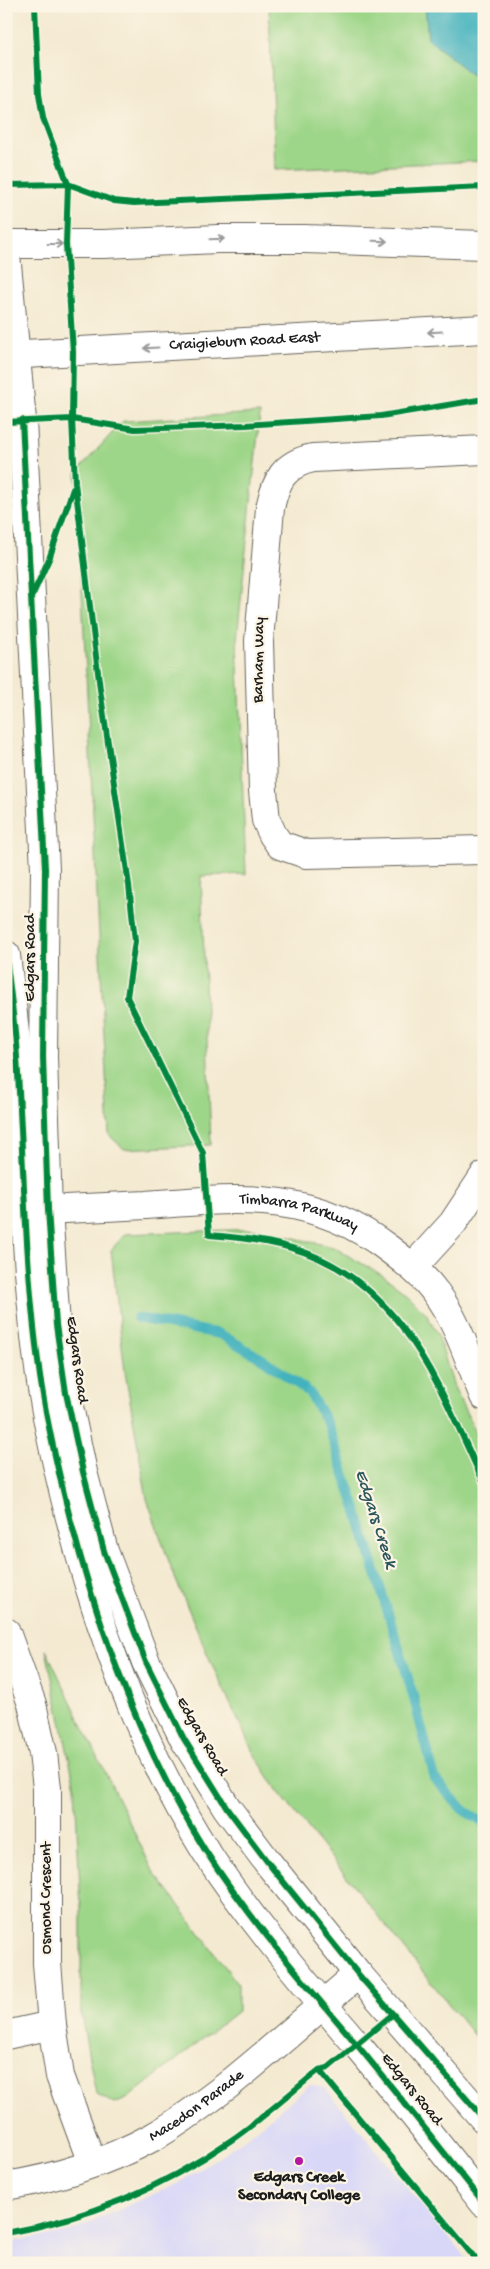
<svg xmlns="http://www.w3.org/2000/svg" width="490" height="2269" font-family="'Gochi Hand',sans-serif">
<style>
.built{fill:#d8d7f8}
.green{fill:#9ed689;stroke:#5d7952}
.water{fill:#43b2be;stroke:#30676d}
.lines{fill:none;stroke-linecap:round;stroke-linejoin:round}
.stream{stroke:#43b2be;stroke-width:10}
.minor-casing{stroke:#68645c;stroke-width:30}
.major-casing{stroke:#68645c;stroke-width:30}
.minor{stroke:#fff;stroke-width:28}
.major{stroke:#fff;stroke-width:28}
.cycleway-casing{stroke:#fcf5e5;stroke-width:9}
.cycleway{stroke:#00873e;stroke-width:6}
.oneway{stroke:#999}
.poi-dot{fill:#b5179e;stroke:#fcf5e5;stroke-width:2}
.labels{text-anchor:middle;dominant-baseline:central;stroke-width:4.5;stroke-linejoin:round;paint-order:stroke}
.street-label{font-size:16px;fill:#1c1c1c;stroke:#fcf5e5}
.poi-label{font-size:16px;font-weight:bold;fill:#1c1c1c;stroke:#fcf5e5}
.water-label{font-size:18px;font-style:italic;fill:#2c585d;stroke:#fcf5e5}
</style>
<rect width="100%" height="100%" fill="#fcf5e5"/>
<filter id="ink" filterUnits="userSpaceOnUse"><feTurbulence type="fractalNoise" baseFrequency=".02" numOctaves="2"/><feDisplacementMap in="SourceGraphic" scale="10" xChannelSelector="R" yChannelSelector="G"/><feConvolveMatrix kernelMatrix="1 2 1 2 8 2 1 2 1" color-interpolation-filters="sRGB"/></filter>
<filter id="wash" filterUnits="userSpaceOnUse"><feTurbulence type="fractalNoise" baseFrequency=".0096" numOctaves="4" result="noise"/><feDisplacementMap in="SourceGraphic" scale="20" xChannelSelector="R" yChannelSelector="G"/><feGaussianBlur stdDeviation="1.12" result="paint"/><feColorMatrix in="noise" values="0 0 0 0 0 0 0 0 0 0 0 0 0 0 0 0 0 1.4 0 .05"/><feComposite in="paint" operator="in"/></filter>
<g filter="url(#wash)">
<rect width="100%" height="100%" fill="#f4ead2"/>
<!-- built -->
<path class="built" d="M 310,2085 L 325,2088 L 470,2263 L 6,2263 L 6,2243 L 71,2231 L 181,2182 L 243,2140 Z"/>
<!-- green -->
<path class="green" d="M 269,6 L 484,6 L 484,161 L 275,170 Z
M 260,413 L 237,639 L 246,874 L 201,876 L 211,1145 L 124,1149 L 109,1135 L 76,473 L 123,421 Z
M 256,1229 L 333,1247 L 382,1275 L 405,1292 L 426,1313 L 438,1335 L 454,1387 L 484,1450 L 484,2048 L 277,1790 L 253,1752 L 213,1667 L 173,1573 L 147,1499 L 125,1372 L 111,1250 L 125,1234 Z
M 46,1650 L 153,1871 L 238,1984 L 238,2011 L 128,2098 L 115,2104 L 96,2094 L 81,2015 L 81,1910 L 75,1787 Z"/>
<!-- water -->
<path class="water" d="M 425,6 L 484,6 L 484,85 L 428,39 Z"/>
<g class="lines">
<!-- stream -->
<path class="stream" d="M 137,1318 L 220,1334 L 264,1360 L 309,1392 L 328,1425 L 357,1512 L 411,1688 L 435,1779 L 462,1809 L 484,1823"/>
</g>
</g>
<g filter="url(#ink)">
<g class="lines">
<!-- minor casing -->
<g class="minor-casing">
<g id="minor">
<path d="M 484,450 L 313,458 C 284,464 276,480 270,508 L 259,641 L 263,791 L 266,820 L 273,835 L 280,845 L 306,854 L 484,850"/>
<path id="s1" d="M 25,1211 C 65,1209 106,1207 146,1205 C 238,1198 311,1189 389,1249 C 406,1262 423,1275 436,1293 C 459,1324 469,1361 484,1396"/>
<path d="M 413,1267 L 453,1223 L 484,1176"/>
<path d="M 6,1632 L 32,1704 L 43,1753 L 47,1788 L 47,1963 L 52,2025 L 60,2076 L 92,2163"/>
<path d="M 6,2035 L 52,2025"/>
<path id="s2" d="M 6,2186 C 56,2178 109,2161 153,2137 C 180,2122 204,2103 228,2085 C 273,2049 315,2011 358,1974"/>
</g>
</g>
<!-- major casing -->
<g class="major-casing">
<g id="major">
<path d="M 6,244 L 104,244 L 218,239 L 305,239 L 484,245"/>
<path d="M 6,254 L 22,420 L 45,869 L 43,1057 L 48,1210 L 56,1325 L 66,1393 L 83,1472 L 104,1551 L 146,1662 L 184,1739 L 227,1808 L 269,1864 L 358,1974 L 484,2119"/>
<path id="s3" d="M 6,355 L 484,329"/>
<path d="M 6,955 C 10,990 15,1024 17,1058 C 24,1164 25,1271 40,1376 C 47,1424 58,1471 70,1518 C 100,1634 141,1748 205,1850 C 250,1920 305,1983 358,2046 C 401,2098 442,2150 484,2203"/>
</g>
</g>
<!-- minor -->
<use href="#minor" class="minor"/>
<!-- major -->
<use href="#major" class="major"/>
<!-- cycleway casing -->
<g class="cycleway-casing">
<path id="cycleway" d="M 35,6 L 39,94 L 43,118 L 68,184 L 66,244 L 73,352 L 72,419 L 75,483 L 100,689 L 129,885 L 135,941 L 127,997 L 203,1153 L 209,1235 C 236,1237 262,1240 288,1247 C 402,1278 439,1387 484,1483
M 6,185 L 68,184 L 114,201 L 134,203 L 484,187
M 22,420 L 45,869 L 43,1057 L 48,1210 L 56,1325 L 66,1393 L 83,1472 L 104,1551 L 146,1662 L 184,1739 L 227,1808 L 269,1864 L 358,1974 L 484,2119
M 6,422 L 72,419 L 135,429 L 246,425 L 381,416 L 484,399
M 33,594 L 49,559 L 73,489
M 6,955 C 10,990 15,1024 17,1058 C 24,1164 25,1271 40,1376 C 47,1424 58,1471 70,1518 C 100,1634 141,1748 205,1850 C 250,1920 305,1983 358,2046 C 401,2098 442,2150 484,2203
M 319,2070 L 479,2263
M 6,2233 C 87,2219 162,2188 230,2141 C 261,2120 289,2094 319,2070 L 328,2068 L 393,2014"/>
</g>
<!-- cycleway -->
<use href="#cycleway" class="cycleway"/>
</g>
<!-- one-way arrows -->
<defs><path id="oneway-shaft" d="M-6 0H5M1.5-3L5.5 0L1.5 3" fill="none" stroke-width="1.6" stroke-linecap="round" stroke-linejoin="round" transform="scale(1.25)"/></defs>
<g class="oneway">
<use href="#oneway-shaft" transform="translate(217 239) rotate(-2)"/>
<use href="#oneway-shaft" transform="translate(380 241) rotate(2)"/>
<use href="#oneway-shaft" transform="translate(55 244)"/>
<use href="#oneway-shaft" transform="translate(435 332) rotate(177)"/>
<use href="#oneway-shaft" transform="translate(151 348) rotate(177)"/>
</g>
</g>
<!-- markers -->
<circle class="poi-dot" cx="299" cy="2161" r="5"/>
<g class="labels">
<!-- street labels -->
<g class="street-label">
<text stroke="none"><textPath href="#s3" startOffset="239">Craigieburn Road East</textPath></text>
<text transform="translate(260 660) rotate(-89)">Barham Way</text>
<text transform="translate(31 958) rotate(-90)">Edgars Road</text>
<text stroke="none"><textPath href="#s1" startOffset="276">Timbarra Parkway</textPath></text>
<text transform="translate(76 1360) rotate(82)">Edgars Road</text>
<text transform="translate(201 1737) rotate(60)">Edgars Road</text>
<text transform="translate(47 1898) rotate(-90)">Osmond Crescent</text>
<text transform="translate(411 2090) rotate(51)">Edgars Road</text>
<text stroke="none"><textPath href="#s2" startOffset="209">Macedon Parade</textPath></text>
</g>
<!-- poi labels -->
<g class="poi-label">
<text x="299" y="2178">Edgars Creek<tspan x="299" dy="18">Secondary College</tspan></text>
</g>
<!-- water labels -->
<g class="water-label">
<text transform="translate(375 1519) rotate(72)">Edgars Creek</text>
</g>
</g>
<!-- margin -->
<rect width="490" height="2269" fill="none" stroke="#fcf5e5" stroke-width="25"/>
</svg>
